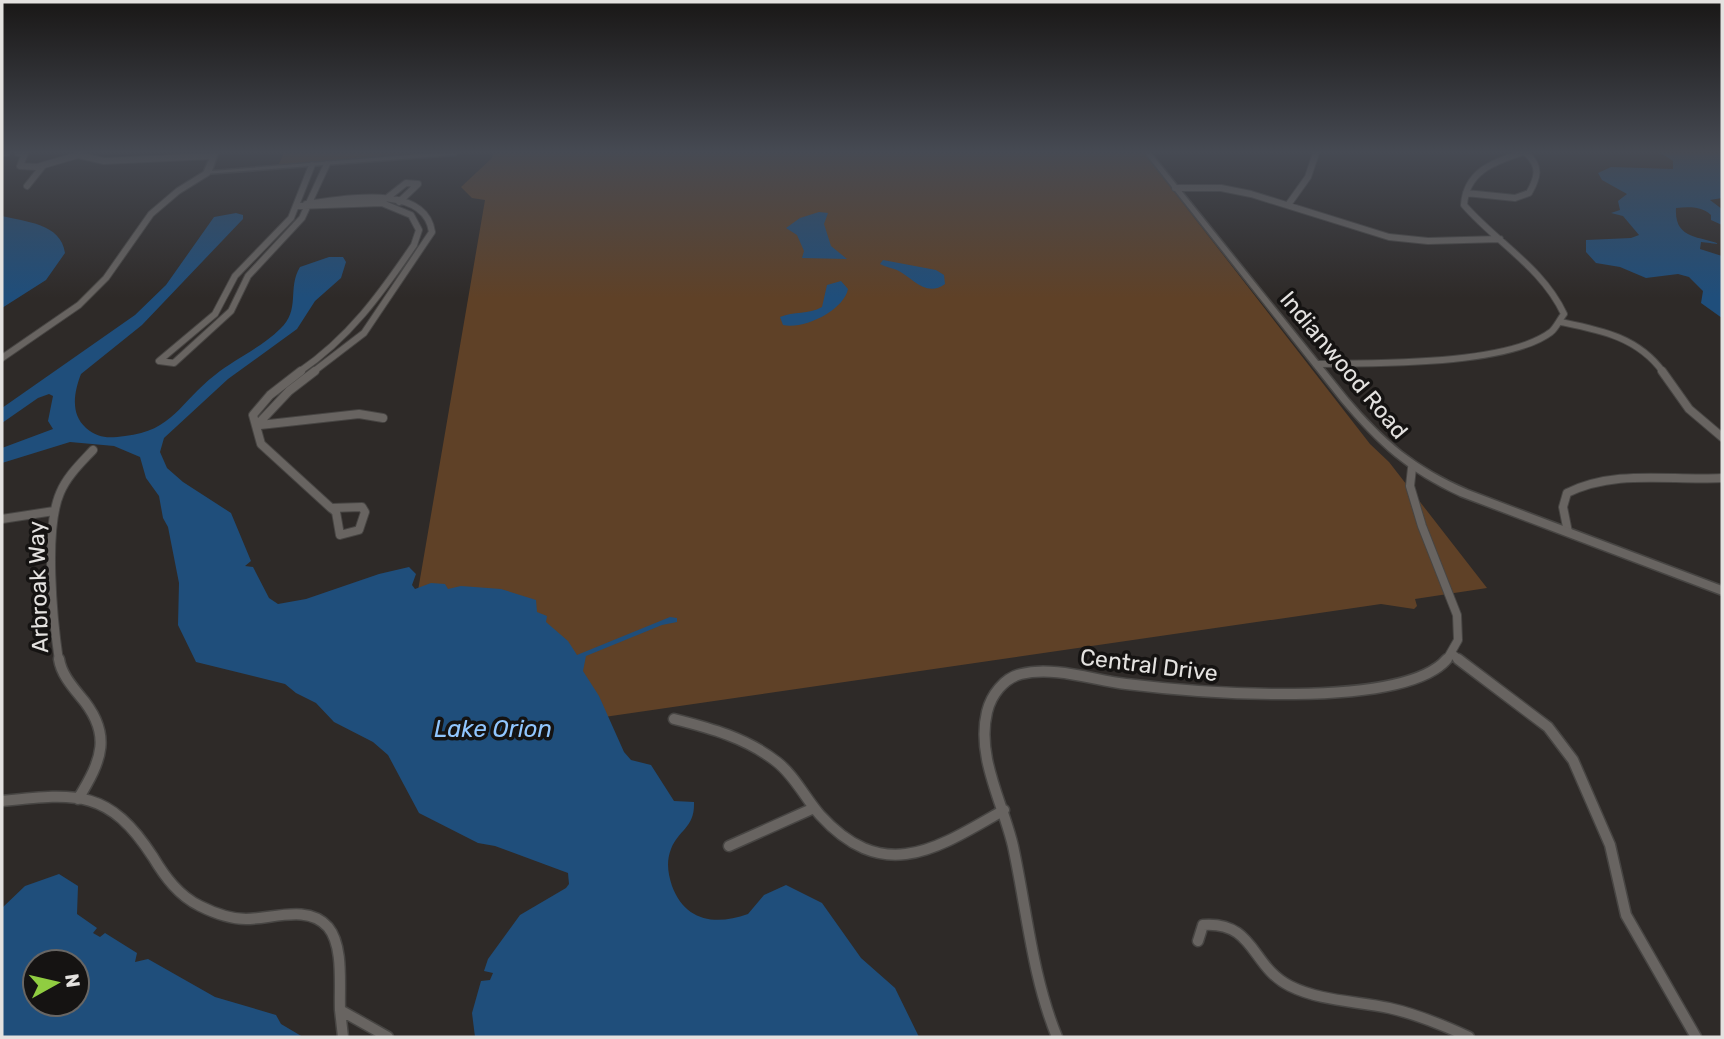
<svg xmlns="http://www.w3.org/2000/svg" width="1724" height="1039" font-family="Rubik,sans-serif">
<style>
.green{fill:#5f4127}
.water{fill:#1f4e7b;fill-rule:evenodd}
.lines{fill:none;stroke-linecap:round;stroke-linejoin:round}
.street-far2-casing{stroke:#474543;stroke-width:8}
.street-far1-casing{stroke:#474543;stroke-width:10}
.street-casing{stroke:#474543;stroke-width:13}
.secondary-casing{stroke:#474543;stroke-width:3}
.street-far2{stroke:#686461;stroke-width:6}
.street-far1{stroke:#686461;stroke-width:8}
.street{stroke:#686461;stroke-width:10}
.secondary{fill:#686461;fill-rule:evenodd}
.labels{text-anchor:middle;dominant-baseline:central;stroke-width:7;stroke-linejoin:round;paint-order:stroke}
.street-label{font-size:23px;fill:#e4e2e0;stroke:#151312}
.water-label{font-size:24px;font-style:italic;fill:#91c6fe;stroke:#151312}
</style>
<rect width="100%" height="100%" fill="#2e2a28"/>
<!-- green -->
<path class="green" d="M 284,153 L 441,153 L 278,166 Z
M 493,153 L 1144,153 L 1370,444 L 1389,462 L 1487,588 L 1415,599 L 1417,606 L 1414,609 L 1381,604 L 391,748 L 485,200 L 472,198 L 461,187 L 492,158 Z"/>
<!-- water -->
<path class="water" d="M 1661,153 L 1722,153 L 1722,198 L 1710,200 L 1722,209 L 1722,225 L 1711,220 L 1711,215 C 1701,206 1688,207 1676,208 C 1674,240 1700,236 1719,244 L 1701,242 L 1700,249 L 1722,256 L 1722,318 L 1701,303 L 1703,291 L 1689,277 L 1678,274 L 1646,278 L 1620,267 L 1596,263 L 1586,252 L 1586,240 L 1631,238 L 1639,235 L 1623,216 L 1611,213 L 1620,210 L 1618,201 L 1627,194 L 1602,180 L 1598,173 L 1611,167 L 1673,169 L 1673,161 Z
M 819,212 L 828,213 L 824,224 L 831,246 L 847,259 L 802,258 L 804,251 L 797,235 L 786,228 L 800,218 Z
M 236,213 L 243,215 L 243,219 L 142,325 L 81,374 C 74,392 70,414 86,428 C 99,439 109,438 125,436 C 173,431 180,402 215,375 C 235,359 262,347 280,329 C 301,310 287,288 300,267 L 329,257 L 343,257 L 346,262 L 341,278 L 315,301 L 297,329 L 228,379 L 164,438 L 160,452 L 167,468 L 183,482 L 231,513 L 251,561 L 245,566 L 253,567 L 269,598 L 278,604 L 306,599 L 379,574 L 409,567 L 416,574 L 412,585 L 415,589 L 431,583 L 445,584 L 448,589 L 461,586 L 501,589 L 536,600 L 537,612 L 547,616 L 546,622 L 568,641 L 577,655 L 670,617 L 677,618 L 677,622 L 662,625 L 586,656 L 583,671 L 599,696 L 624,752 L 631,760 L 651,765 L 674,801 L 694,802 C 695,828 679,829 671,849 C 666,862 668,873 672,886 C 685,921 715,926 748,914 L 764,895 L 786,885 L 822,903 L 861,958 L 895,988 L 919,1037 L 475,1037 L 472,1013 L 481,981 L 490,980 L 493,973 L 484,971 L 488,959 L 520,915 L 566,888 L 569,884 L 568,873 L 495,846 L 478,843 L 419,813 L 388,755 L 373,742 L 334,722 L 316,703 L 296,693 L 285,684 L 196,662 L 178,625 L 179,583 L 168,527 L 163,518 L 159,496 L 146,478 L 140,457 L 114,446 L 70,442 L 2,463 L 2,448 L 53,429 L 48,421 L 53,396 L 49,394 L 38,398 L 2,423 L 2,408 L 135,315 L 166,285 L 214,217 Z
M 2,216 C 25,222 61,223 65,253 L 46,280 L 2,308 Z
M 883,260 L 936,270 L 944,275 L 945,284 C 926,298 913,278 897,270 C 892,268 886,267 880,264 Z
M 841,281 L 848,289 C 844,310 804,330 783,325 L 780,317 C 794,311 808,315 822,307 L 827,285 Z
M 59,874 L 78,886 L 77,914 L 97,928 L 93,933 L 100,937 L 105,933 L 137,953 L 135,962 L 148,959 L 215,997 L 276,1015 L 281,1024 L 303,1037 L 2,1037 L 2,908 L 25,886 ZM 35,962 L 77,962 L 77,1004 L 35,1004 Z"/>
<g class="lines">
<!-- street-far2 casing -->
<g class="street-far2-casing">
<path id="street-far2" d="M 3,153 L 7,153
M 18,153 L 25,153 L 20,166 L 37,167 L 78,155 L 104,161 L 213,156
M 312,165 L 291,218 L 235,276 L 215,314 L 159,361 L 174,363 L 231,311 L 248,276 L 302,218 L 327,164
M 27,186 L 43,166
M 1175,188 L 1221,188 L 1251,194 L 1389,237 L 1428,241 L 1500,239
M 1466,193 L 1515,198 L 1529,193 C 1538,177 1541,166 1526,153
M 387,198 L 406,183 L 418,184 L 399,202
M 306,204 C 341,200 425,182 432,232 L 364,333 L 313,372
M 1288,205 L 1308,177 L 1316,153
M 297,206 L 382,203 L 411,215 L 419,230 L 414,245 C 380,295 349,338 299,372
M 1561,322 C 1600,330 1638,337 1663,372
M 2,358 L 79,305 L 106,278 L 151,214 L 178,191 L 207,173
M 1316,364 C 1373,363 1506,366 1551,332 C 1556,328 1560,319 1564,314 C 1542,267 1497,243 1464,205 C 1466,172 1493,162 1521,153"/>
</g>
<!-- street-far1 casing -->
<g class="street-far1-casing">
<path id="street-far1" d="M 301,371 L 270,395 L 253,415 L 261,444 L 331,508
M 1662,371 L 1689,409 L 1722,437
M 257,425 L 289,391 L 315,371
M 260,425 L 359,414 L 383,418
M 1412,468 L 1410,486 L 1422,526 L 1457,615 L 1458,640 L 1446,661
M 362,507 L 365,512 L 359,530 L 340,535 L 336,512 L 331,508 Z
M 2,519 L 54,511
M 1568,532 L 1563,507 L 1567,493 C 1616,469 1669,481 1722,478
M 1452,654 L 1461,661
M 59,661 C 53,620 44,530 60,493 C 67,476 81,463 93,450"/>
</g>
<!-- street casing -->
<g class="street-casing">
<path id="street" d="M 59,659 C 61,673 71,685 80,696 C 113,734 102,760 78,799
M 1458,659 L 1548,727 L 1573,760 L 1610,845 L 1626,915 L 1696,1037
M 674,719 C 710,728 747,738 777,762 C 795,776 805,798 820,815 C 884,885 936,849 1004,810
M 2,801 C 77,793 109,789 153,857 C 165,877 179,896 200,906 C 214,913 231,919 246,919 C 272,919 308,904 328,927 C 344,946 339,986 340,1010 L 388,1037
M 729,846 L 814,808
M 1198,941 L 1203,925 C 1255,921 1251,967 1290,986 C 1320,1001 1356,1001 1389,1008 C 1416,1014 1443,1025 1469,1037
M 340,1010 L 343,1037
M 1057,1037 C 1032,976 1027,911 1013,846 C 1003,803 976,757 987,712 C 991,695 1004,678 1021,674 C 1054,666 1093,680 1126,684 C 1191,692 1403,711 1447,659"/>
</g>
<!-- secondary casing -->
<g class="secondary-casing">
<path id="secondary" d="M 212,153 L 218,153 L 212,171 L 433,153 L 458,153 L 455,155 L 205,174 L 203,173 Z
M 1145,153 L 1151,153 L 1347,397 C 1384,441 1415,467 1468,490 L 1722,586 L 1722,595 L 1460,496 C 1408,472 1378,445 1341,401 Z"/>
</g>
<!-- street-far2 -->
<use href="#street-far2" class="street-far2"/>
<!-- street-far1 -->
<use href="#street-far1" class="street-far1"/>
<!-- street -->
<use href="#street" class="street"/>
<!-- secondary -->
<use href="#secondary" class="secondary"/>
</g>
<!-- sky -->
<linearGradient id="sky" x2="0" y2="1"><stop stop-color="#191716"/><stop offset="0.51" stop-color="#464a53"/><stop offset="1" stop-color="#464a53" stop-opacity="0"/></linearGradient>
<rect width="1724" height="298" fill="url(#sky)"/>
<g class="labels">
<!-- street labels -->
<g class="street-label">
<text transform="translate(1344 365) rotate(50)">Indianwood Road</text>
<text transform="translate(38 587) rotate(-92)">Arbroak Way</text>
<text transform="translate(1149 665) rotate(7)">Central Drive</text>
</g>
<!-- water labels -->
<g class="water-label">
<text x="493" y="729">Lake Orion</text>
</g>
</g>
<!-- border -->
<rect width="1724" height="1039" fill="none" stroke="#e4e2e0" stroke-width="7"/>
<!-- north arrow -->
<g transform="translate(56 983) rotate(82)"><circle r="33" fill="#151312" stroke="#686664" stroke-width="2"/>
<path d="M0-5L12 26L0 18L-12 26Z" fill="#90cd41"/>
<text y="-10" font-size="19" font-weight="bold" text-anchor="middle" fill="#e4e2e0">N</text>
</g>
</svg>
